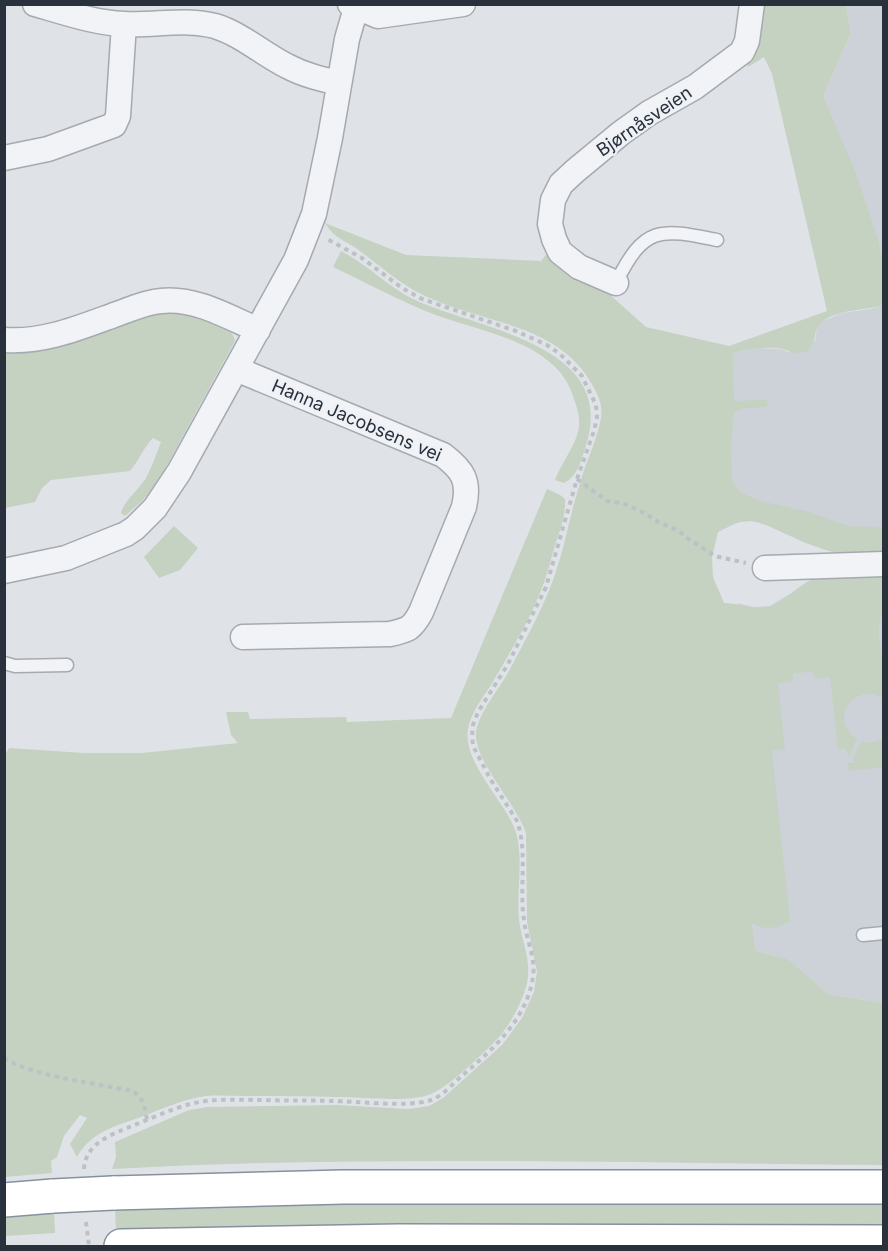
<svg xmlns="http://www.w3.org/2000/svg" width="888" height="1251" font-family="Inter,sans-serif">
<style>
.built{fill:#cdd2d9}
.green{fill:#c5d1c1}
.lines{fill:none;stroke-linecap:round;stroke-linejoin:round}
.lane-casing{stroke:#a5aab1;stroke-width:15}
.street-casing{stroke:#a5aab1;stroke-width:27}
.highway-casing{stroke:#87919d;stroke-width:36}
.path{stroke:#bdc1c6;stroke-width:4;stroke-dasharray:4.5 4.5;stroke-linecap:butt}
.lane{stroke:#f1f3f6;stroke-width:12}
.street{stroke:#f1f3f6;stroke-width:24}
.highway{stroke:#fff;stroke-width:33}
.highway-bridge-casing{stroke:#87919d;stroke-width:36;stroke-linecap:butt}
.highway-bridge{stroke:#fff;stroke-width:33}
.labels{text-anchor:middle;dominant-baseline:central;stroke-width:4.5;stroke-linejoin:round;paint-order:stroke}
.street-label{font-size:18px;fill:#29313d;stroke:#eef1f5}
</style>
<rect width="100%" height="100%" fill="#dfe3e7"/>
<!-- built -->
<path class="built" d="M 846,5 L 883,5 L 883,262 L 879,242 L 823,96 L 851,33 Z
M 883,305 L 883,554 L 805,543 L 776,528 L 752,521 L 739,522 L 718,532 L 732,353 L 757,348 L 781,349 L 788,352 L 815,341 L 817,327 L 821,322 L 842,313 L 870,309 Z
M 883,574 L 883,1003 L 828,994 L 788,959 L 756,951 L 752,923 L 738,603 L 753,607 L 770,606 L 817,577 Z"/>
<!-- green -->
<path class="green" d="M 762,5 L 846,5 L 851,33 L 823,96 L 854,168 L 879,242 L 883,262 L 883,305 C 864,311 838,309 822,322 C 811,330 819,345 805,352 C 794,356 788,349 778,348 C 762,347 748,349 733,353 L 734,401 L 768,400 L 767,407 L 746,408 L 734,412 L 731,446 L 732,480 L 741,493 L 760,501 L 806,511 L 849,526 L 883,527 L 883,554 C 869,554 851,557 836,553 C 820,549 804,542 788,535 C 759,522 749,513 718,532 L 712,557 L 713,577 L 724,603 C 740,603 755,611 770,606 C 787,601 802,581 818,577 C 836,573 864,575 883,574 L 883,608 L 879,623 L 879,635 L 883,669 L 883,698 C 853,681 828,721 857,739 L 849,757 L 846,749 L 838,749 L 830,677 L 815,679 L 813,671 L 793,674 L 793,682 L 778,683 L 785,749 L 772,751 L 790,922 C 775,928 766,931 752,923 L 756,951 L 788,959 L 828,994 L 883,1003 L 883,1165 C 626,1163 369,1155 112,1169 L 116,1157 L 115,1142 L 189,1110 L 207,1107 L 336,1105 L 409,1109 L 429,1106 L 443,1098 L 502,1045 L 522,1018 L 534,992 L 537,972 L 527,922 L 526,833 C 516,804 478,765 476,737 C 474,718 501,687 510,669 C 524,643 539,615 550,588 C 564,554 569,517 580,483 C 586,461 597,441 601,418 C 602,410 601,403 598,396 C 565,322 487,326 423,295 C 400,284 380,266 360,251 C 348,242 332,237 325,223 L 406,255 L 541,261 L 546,255 L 568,274 L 600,286 L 646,327 L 729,346 L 827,311 L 772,74 L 764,57 L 748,67 L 747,60 L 759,43 L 762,29 Z
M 341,251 C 367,264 387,286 413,299 C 475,329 619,343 586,445 C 582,459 578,476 564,483 L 555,480 C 561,464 578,442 579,426 C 580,418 577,407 574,399 C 558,340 477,332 428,312 C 396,299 365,282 333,267 Z
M 172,311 C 194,314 229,316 235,341 L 155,487 L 142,501 L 125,516 L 121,513 C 125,499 138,491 146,478 C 152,467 156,454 161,442 L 153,438 C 144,447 139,460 130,471 L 51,480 L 42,488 L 35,502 L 5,508 L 4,350 L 151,313 Z
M 547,489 L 560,495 L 565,499 C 566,515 560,531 555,545 C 551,559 548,572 543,585 C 531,618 512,649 495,678 C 486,695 471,710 468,729 C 463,762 501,797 514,827 C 525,854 516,890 519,920 C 522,943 533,963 526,987 C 521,1004 511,1023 499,1037 C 485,1052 449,1087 431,1094 C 408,1103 362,1097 337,1097 C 307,1096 278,1096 248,1096 C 234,1096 220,1095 206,1096 C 183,1099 162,1109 141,1117 C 115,1126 91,1132 77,1157 L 70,1144 L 87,1118 L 80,1115 L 64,1136 L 57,1157 L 51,1161 L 52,1173 L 5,1177 L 4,756 L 9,748 L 84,753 L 142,753 L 238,743 L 231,735 L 226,712 L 248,712 L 250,719 L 346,717 L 347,722 L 451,718 Z
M 174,526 L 198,548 L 180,570 L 159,578 L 144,557 Z
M 883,739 L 883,767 L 849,771 L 848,763 L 855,763 L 852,760 L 862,741 L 869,743 Z
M 384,1202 L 883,1203 L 884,1226 L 457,1225 L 116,1230 L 115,1210 L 161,1207 Z
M 54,1213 L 55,1233 L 5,1236 L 5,1214 Z"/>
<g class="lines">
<!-- lane casing -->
<g class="lane-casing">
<path id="lane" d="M 616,283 C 644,226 659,228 717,240
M 4,663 L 15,666 L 67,665
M 863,935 L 884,933"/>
</g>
<!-- street casing -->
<g class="street-casing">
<path id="street" d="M 35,4 C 64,12 94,23 124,24 C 154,26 186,18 215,26 C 241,34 263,54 287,66 C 304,75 321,79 339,83
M 350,4 L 378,16 L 463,4
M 4,158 L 48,149 L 114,125 L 118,116 L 124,24
M 616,283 L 579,267 L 560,252 L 554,239 L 550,224 L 553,200 L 561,184 L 575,171 L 621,133 L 649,113 L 695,87 L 742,52 L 747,41 L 752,4
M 4,340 C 44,343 81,327 117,314 C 131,309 146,302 161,301 C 195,297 228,317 258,330
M 236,369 L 443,455 C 463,470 470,481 464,507 L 421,612 C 412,629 408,630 390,634 L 243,637
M 765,568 L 884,564
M 4,571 L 66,558 L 126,534 L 135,528 L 155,508 L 179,472 L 296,260 L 314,214 L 330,138 L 347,39 L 356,8"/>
</g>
<!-- highway casing -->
<g class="highway-casing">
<path id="highway" d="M 113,1193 L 343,1187 L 884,1187
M 4,1200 L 53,1196
M 121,1246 L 399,1241 L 884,1242"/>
</g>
<!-- path -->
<path class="path" d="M 577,479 L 607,501 L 625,504 L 646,514 L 658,522 L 679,531 L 687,538 L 715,556 L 746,563
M 4,1058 C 31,1076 99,1084 133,1091 C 144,1099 145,1107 147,1120
M 84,1169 C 85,1146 107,1136 127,1128 C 147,1120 169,1110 190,1104 C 213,1098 239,1100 263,1100 C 286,1101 308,1100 331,1101 C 357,1101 407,1108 431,1100 C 443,1096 453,1083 463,1075 C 493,1049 527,1019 533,977 C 536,958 526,939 524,920 C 519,887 528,852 517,821 L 491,780 L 473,746 L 472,736 L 473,725 L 478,712 L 508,664 L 546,587 L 577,479 L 594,431 L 597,417 L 596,405 L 582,376 L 560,354 L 547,345 L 516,331 L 422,299 L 402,288 L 362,258 L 327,239
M 86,1222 L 89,1246"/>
<!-- lane -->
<use href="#lane" class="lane"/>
<!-- street -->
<use href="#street" class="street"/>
<!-- highway -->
<use href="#highway" class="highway"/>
<!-- highway-bridge casing -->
<g class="highway-bridge-casing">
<path id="highway-bridge" d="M 53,1196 L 113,1193"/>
</g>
<!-- highway-bridge -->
<use href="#highway-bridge" class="highway-bridge"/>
</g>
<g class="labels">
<!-- street labels -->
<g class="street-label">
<text transform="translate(644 121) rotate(-34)">Bjørnåsveien</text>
<text transform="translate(357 420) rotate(23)">Hanna Jacobsens vei</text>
</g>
</g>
<!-- border -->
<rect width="888" height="1251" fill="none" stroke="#29313d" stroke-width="12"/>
</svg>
